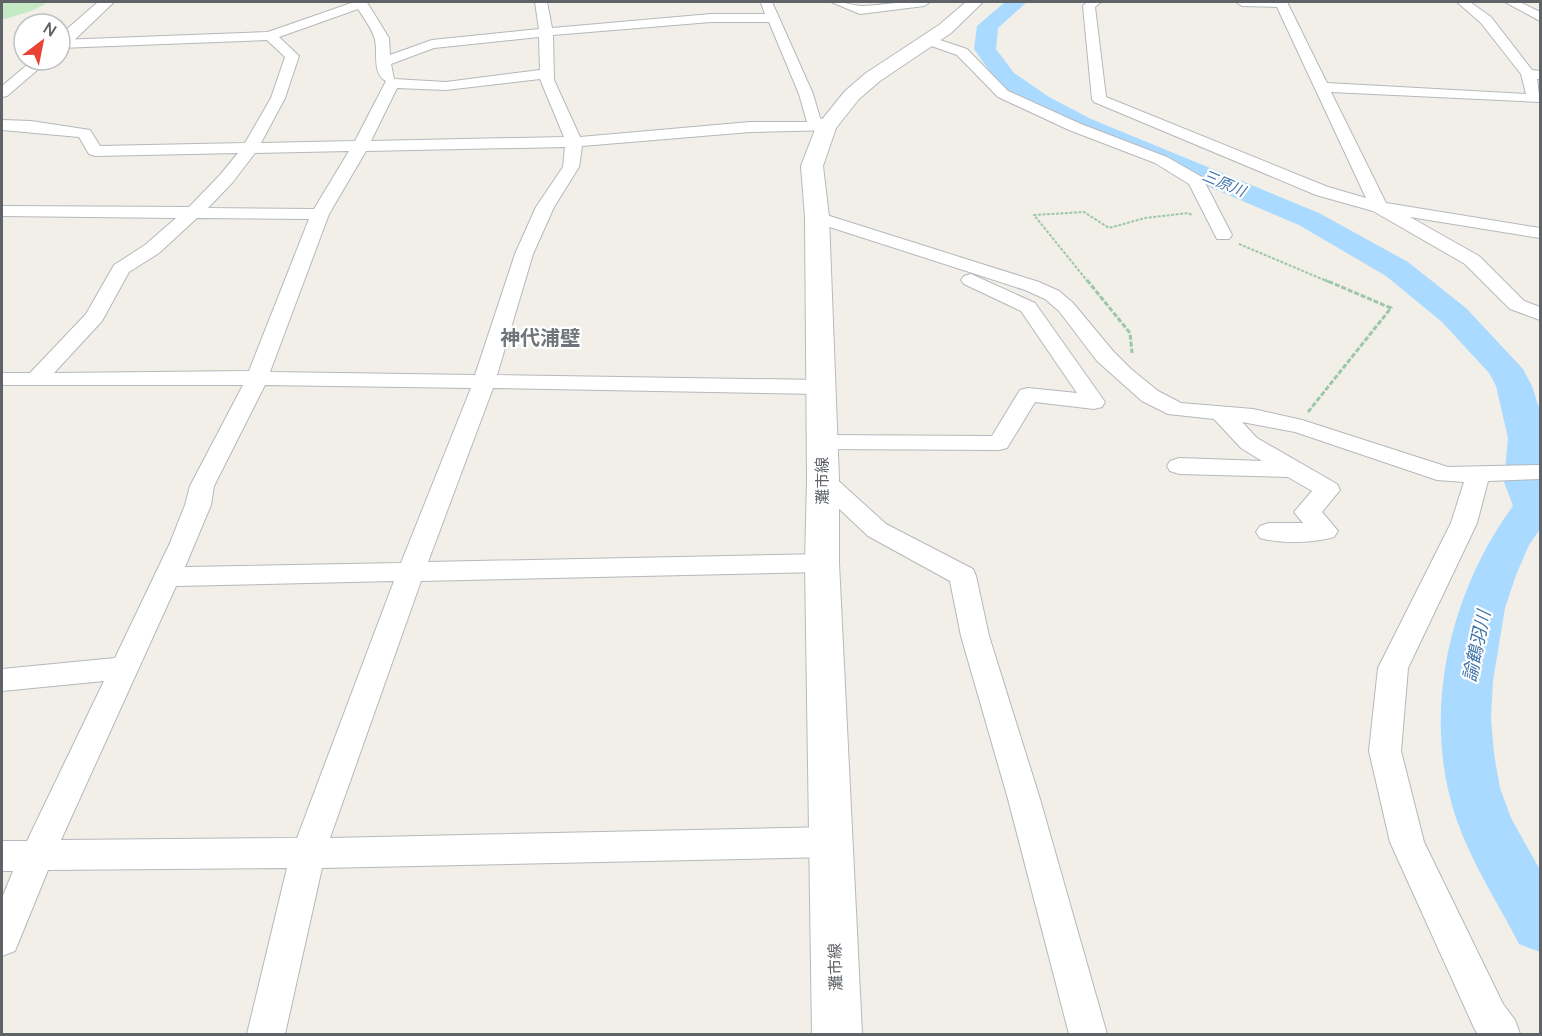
<svg xmlns="http://www.w3.org/2000/svg" width="1542" height="1036" font-family="Manrope,'Noto Sans JP',sans-serif">
<style>
.green{fill:#c5e8c5}
.lines{fill:none;stroke-linecap:round;stroke-linejoin:round}
.river{fill:#aadaff;fill-rule:evenodd}
.minor-casing{stroke:#b5b8bc;stroke-width:2}
.tertiary-casing{stroke:#b5b8bc;stroke-width:2}
.secondary-casing{stroke:#b6babf;stroke-width:2}
.path-far1{stroke:#9cc7a9;stroke-width:2;stroke-dasharray:3 1.5;stroke-linecap:butt}
.path{stroke:#9cc7a9;stroke-width:3;stroke-dasharray:5 2;stroke-linecap:butt}
.minor{fill:#fff;fill-rule:evenodd}
.tertiary{fill:#fff;fill-rule:evenodd}
.secondary{fill:#fff;fill-rule:evenodd}
.labels{text-anchor:middle;dominant-baseline:central;stroke-width:4.5;stroke-linejoin:round;paint-order:stroke}
.far-water-label{font-size:15px;font-style:italic;fill:#4174aa;stroke:#fff}
.street-label{font-size:16px;fill:#5f6368;stroke:#fff}
.water-label{font-size:18px;font-style:italic;fill:#4174aa;stroke:#fff}
.quarter-label{font-size:20px;font-weight:bold;fill:#70757a;stroke:#fff}
</style>
<rect width="100%" height="100%" fill="#f1efe8"/>
<!-- green -->
<path class="green" d="M 41,2 L 46,4 L 31,11 L 2,20 L 2,3 Z"/>
<g class="lines">
<!-- river -->
<path class="river" d="M 1005,2 L 1027,2 L 998,28 L 996,49 L 1014,73 L 1049,97 L 1091,119 L 1319,213 L 1408,262 L 1466,308 L 1523,369 L 1532,386 L 1540,411 L 1540,529 L 1529,545 L 1516,575 L 1505,608 L 1493,681 L 1491,718 L 1494,754 L 1500,788 L 1511,818 L 1540,870 L 1540,952 L 1519,944 C 1498,903 1471,862 1456,818 C 1421,714 1449,593 1513,506 L 1504,482 L 1508,438 L 1496,386 L 1489,373 L 1442,322 L 1386,276 L 1299,225 L 1073,129 L 1031,107 L 998,83 L 974,49 L 977,26 Z"/>
<!-- minor casing -->
<g class="minor-casing">
<path id="minor" d="M 354,2 L 366,2 L 368,4 L 389,38 L 390,55 L 432,40 L 539,29 L 535,2 L 547,2 L 552,28 L 711,14 L 765,14 L 761,3 L 772,2 L 813,94 L 820,118 L 834,127 L 832,130 L 750,132 L 582,146 L 579,167 L 554,207 L 533,254 L 497,375 L 820,380 L 828,382 L 831,387 L 828,392 L 820,394 L 493,388 L 428,562 L 822,554 L 831,557 L 835,563 L 831,569 L 822,572 L 421,581 L 330,838 L 831,827 L 843,832 L 848,842 L 843,852 L 831,857 L 322,868 L 285,1034 L 247,1034 L 287,868 L 48,870 L 15,951 L 2,956 L 2,898 L 13,871 L 2,871 L 2,841 L 27,841 L 104,681 L 2,691 L 2,669 L 115,658 L 170,543 L 185,505 L 190,486 L 243,385 L 2,385 L 2,373 L 30,373 L 86,314 L 114,265 L 145,245 L 176,218 L 2,216 L 2,206 L 189,207 L 220,175 L 238,153 L 95,156 L 89,154 L 79,137 L 2,130 L 2,120 L 31,121 L 90,130 L 100,146 L 245,143 L 271,98 L 285,57 L 267,40 L 60,48 L 60,40 L 268,32 ZM 358,9 C 364,18 373,30 375,40 C 378,53 372,74 386,81 L 355,141 L 261,143 L 285,98 L 299,56 L 279,37 ZM 711,22 L 769,22 L 799,94 L 807,122 L 750,122 L 580,137 L 554,80 L 553,35 ZM 539,37 L 540,70 L 446,82 L 394,79 L 391,64 L 434,48 ZM 540,79 L 564,137 L 371,141 L 397,88 L 446,90 ZM 565,147 L 563,167 L 536,207 L 515,254 L 475,375 L 270,372 L 329,214 L 366,151 ZM 349,151 L 314,209 L 208,208 L 232,183 L 255,153 ZM 197,218 L 309,219 L 249,371 L 54,373 L 102,321 L 129,272 L 159,253 ZM 265,385 L 471,388 L 401,563 L 185,567 L 211,505 L 214,486 ZM 394,581 L 297,838 L 61,840 L 176,586 Z
M 831,2 C 842,1 852,6 863,6 C 886,5 908,0 930,2 L 924,6 L 860,14 Z
M 1087,2 L 1101,2 L 1095,7 L 1106,97 L 1328,187 L 1366,198 L 1277,7 L 1242,6 L 1236,2 L 1287,2 L 1327,83 L 1526,94 L 1521,74 L 1481,23 L 1457,2 L 1470,2 L 1491,17 L 1532,70 L 1540,71 L 1540,79 L 1537,79 L 1540,102 L 1331,92 L 1386,203 L 1540,228 L 1540,238 L 1410,217 L 1479,256 L 1524,301 L 1540,307 L 1540,320 L 1510,309 L 1465,264 L 1373,211 L 1316,195 L 1094,102 L 1092,99 L 1083,6 Z
M 1505,2 L 1520,2 L 1540,12 L 1540,21 Z
M 928,36 L 967,49 L 1008,91 L 1081,124 L 1167,157 L 1202,177 L 1232,235 L 1229,239 L 1217,239 L 1189,184 L 1155,163 L 1069,130 L 998,97 L 957,55 L 923,43 L 921,40 Z
M 33,60 L 49,60 L 7,96 L 2,97 L 2,86 Z
M 817,212 L 1039,282 L 1059,291 L 1073,303 L 1113,351 L 1131,369 L 1158,391 L 1181,403 L 1253,409 L 1302,420 L 1448,467 L 1540,465 L 1540,479 L 1488,481 L 1477,523 L 1408,668 L 1401,751 L 1424,842 L 1503,1004 L 1515,1020 L 1520,1034 L 1478,1034 L 1475,1030 L 1390,842 L 1369,751 L 1378,668 L 1451,523 L 1464,482 L 1437,480 L 1295,432 L 1242,422 L 1257,438 L 1337,484 L 1340,490 L 1322,512 L 1338,531 L 1334,537 C 1313,543 1281,544 1260,538 L 1256,532 L 1260,526 L 1269,523 L 1303,523 L 1294,512 L 1312,491 L 1288,477 L 1179,474 L 1170,471 L 1167,466 L 1170,461 L 1179,458 L 1262,461 L 1241,448 L 1214,419 L 1168,414 L 1142,401 L 1097,361 L 1059,311 L 1045,299 L 1025,290 L 811,221 L 808,217 L 811,213 Z
M 971,274 L 1035,303 L 1105,402 L 1102,407 L 1094,409 L 1035,402 L 1007,448 L 999,450 L 822,449 L 814,447 L 810,442 L 814,437 L 822,435 L 992,436 L 1020,390 L 1028,388 L 1077,393 L 1021,311 L 964,284 L 961,280 L 964,276 Z
M 823,472 L 832,475 L 886,524 L 973,569 L 976,576 L 989,636 L 1040,799 L 1107,1034 L 1069,1034 L 1008,799 L 961,636 L 950,581 L 868,536 L 814,485 L 811,480 L 814,475 Z"/>
</g>
<!-- tertiary casing -->
<g class="tertiary-casing">
<path id="tertiary" d="M 98,2 L 114,2 L 66,48 L 60,49 L 60,35 Z"/>
</g>
<!-- secondary casing -->
<g class="secondary-casing">
<path id="secondary" d="M 966,2 L 983,2 L 951,33 L 880,81 L 859,99 L 836,128 L 823,166 L 829,217 L 839,480 L 839,563 L 862,1034 L 812,1034 L 805,563 L 807,480 L 805,217 L 801,166 L 816,127 L 845,91 L 866,73 L 939,25 Z"/>
</g>
<!-- path-far1 -->
<path class="path-far1" d="M 1239,244 L 1329,282
M 1088,282 L 1034,215 L 1084,212 L 1109,228 L 1145,218 L 1188,213 L 1192,215"/>
<!-- path -->
<path class="path" d="M 1087,280 L 1130,333 L 1132,353
M 1308,412 L 1391,308 L 1325,280"/>
<!-- minor -->
<use href="#minor" class="minor"/>
<!-- tertiary -->
<use href="#tertiary" class="tertiary"/>
<!-- secondary -->
<use href="#secondary" class="secondary"/>
</g>
<g class="labels">
<!-- far-water labels -->
<g class="far-water-label">
<text transform="translate(1224 183) rotate(23)">三原川</text>
</g>
<!-- street labels -->
<g class="street-label">
<text transform="translate(822 481) rotate(-90)">灘市線</text>
<text transform="translate(835 967) rotate(-92)">灘市線</text>
</g>
<!-- water labels -->
<g class="water-label">
<text transform="translate(1476 646) rotate(-78)">諭鶴羽川</text>
</g>
<!-- quarter labels -->
<g class="quarter-label">
<text x="540" y="337">神代浦壁</text>
</g>
</g>
<!-- border -->
<rect width="1542" height="1036" fill="none" stroke="#5f6368" stroke-width="6"/>
<!-- north arrow -->
<g transform="translate(42 42) rotate(32)"><circle r="28" fill="#ffffff" stroke="#bfc1c3" stroke-width="1.5"/>
<path d="M0-4.5L10 22L0 15L-10 22Z" fill="#ea4335"/>
<text y="-9" font-size="16" font-weight="bold" text-anchor="middle" fill="#5f6368">N</text>
</g>
</svg>
